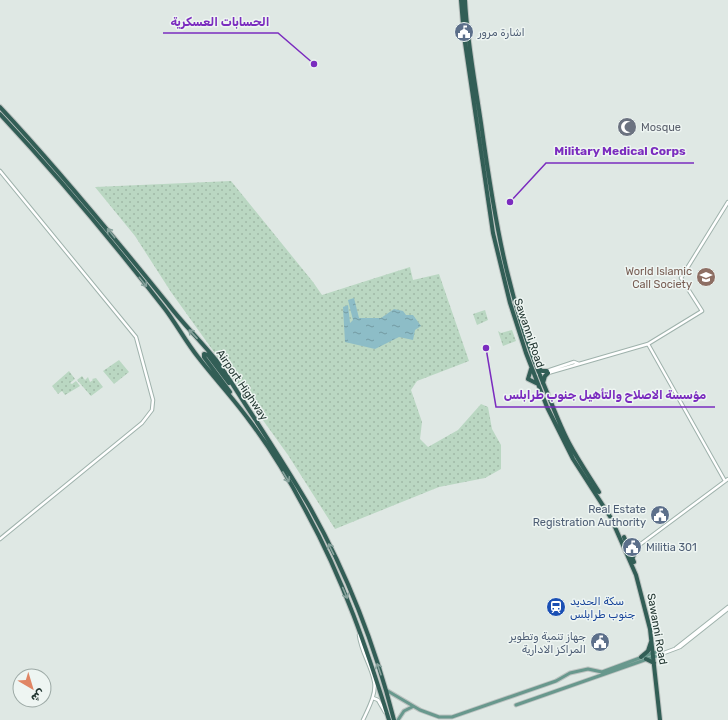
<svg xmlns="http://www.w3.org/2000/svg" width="728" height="720" font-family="Rubik,'Noto Naskh Arabic',sans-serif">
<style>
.grass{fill:url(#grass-dots)}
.water{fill:url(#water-ripples)}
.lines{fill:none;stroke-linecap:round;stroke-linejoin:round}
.secondary-casing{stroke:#9fb2ac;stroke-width:4.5}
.primary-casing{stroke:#bdc3c1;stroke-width:5}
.highway-casing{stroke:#bdc3c1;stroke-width:6}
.secondary{stroke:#fff;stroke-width:2.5}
.primary{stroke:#68988d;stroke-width:3}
.highway{stroke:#325e56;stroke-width:4}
.oneway{stroke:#87a29c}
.labels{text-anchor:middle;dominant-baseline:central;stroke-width:3;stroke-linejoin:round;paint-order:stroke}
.service-label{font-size:11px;fill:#4e5e75;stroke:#eef5f2;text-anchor:start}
.worship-label{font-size:11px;fill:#5b616d;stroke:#eef5f2;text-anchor:start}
.education-label{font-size:11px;fill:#785e54;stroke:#eef5f2;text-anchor:end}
.street-label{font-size:11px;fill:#223631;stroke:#eef5f2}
.transit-label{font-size:11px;fill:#164399;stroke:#eef5f2;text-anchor:start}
.leader{fill:none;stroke:#7b2cbf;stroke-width:1.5}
.callout-dot{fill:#7b2cbf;stroke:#eef5f2;stroke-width:1.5}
.callout-label{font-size:12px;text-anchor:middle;font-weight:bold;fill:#7b2cbf;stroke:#eef5f2;stroke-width:3;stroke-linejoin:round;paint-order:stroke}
</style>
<defs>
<pattern id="grass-dots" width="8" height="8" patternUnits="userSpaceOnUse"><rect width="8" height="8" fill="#bad7c2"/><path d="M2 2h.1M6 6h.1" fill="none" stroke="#a0b9a7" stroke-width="1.8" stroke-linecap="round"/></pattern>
<pattern id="water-ripples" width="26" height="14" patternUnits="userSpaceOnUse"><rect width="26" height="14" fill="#8dbdc7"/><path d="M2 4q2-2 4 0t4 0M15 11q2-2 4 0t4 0" fill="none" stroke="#739aa2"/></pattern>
</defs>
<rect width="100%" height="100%" fill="#dfe8e4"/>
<!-- grass -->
<path class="grass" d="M 231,181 L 313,282 L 322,295 L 410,267 L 413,280 L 439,274 L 469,361 L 417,381 L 411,390 L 422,422 L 420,439 L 428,447 L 458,430 L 481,404 L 488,407 L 492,429 L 501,445 L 501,469 L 485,478 L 439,487 L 335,529 L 288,455 L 171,292 L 135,236 L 95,187 Z
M 485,310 L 488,320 L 477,325 L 473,314 Z
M 512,330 L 516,341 L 503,346 L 498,331 L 501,333 Z
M 119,360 L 129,372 L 114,384 L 103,371 Z
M 69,371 L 75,379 L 70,383 L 72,384 L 76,381 L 80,386 L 65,395 L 62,391 L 58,394 L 52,386 Z
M 82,376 L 85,380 L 88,377 L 90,382 L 93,380 L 92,379 L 96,378 L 103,387 L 91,396 L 77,380 Z"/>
<!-- water -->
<path class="water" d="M 354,298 L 359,318 L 381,318 L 394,309 L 403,311 L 406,315 L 413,315 L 421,326 L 415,330 L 413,340 L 399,337 L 375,349 L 345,342 L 343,307 L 348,305 L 350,323 L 353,320 L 348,300 Z"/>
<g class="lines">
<!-- secondary casing -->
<g class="secondary-casing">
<path id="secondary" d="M 0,171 L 136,337 L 153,400 L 152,410 L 142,423 L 0,539
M 648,344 L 725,481
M 548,373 L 648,344 L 702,311 L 681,278 L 728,202
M 538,374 L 574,362 L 579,364
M 630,552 L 728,479
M 359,635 C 361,652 371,665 374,681 C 377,693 368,709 363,720
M 676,648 L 728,607
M 656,652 L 664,653
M 656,656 L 680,647 L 728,609
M 373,698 L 378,700 L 385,712"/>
</g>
<!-- primary casing -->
<g class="primary-casing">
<path id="primary" d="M 386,690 L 420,710 L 439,717 L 452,717 L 556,681 L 570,673 L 588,669 L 602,672 L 656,652
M 516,705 L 656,656
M 398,720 L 404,711 L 412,707"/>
</g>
<!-- highway casing -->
<g class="highway-casing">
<path id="highway" d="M 461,0 L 464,36 L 493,233 L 510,303 L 526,353 L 547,407 L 573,459 L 611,518 L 636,575 L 650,629 L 660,720
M 465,0 C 467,41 475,82 481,123 C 494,216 507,298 544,385 C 552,404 559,424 569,443 C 578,460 589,476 599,492
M 0,107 C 59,170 114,237 168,304 C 183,324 201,341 216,360 C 230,379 242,400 255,419 C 273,447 291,475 308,504 C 346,571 375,645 394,720
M 0,114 C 58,176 113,242 165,309 C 177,325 186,342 198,357 C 215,379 233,398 249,420 C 271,449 290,481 307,513 C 343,579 367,649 389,720
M 537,367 L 542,371 L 547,371
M 531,369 L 528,379 L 536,383
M 229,383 L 208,355 L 204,354 L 204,357 L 230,392
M 543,383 L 545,376 L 548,373
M 624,537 L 634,562
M 627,544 L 638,547 L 633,557
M 641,657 L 648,651 L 651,642
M 646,659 L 654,663"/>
</g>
<!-- secondary -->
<use href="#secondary" class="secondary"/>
<!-- primary -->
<use href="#primary" class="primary"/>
<!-- highway -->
<use href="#highway" class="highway"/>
</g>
<!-- one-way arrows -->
<defs><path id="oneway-shaft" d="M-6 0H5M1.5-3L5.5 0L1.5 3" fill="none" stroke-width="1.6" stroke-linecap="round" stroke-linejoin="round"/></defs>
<g class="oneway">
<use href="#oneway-shaft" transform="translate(111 233) rotate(-129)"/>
<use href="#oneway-shaft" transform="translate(143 282) rotate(51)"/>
<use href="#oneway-shaft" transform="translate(193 334) rotate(-133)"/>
<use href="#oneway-shaft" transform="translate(286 477) rotate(59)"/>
<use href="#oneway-shaft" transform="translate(331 549) rotate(-116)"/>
<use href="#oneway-shaft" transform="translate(345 593) rotate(67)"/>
<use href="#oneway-shaft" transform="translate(379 669) rotate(-109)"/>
</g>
<!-- icons -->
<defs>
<g id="civic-disc" transform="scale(1)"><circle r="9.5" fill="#5c6f8a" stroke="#eef5f2"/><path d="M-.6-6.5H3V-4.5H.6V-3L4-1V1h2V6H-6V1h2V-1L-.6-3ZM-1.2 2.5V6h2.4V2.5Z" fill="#fff"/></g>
<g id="mosque-disc" transform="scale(1)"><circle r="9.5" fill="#6b7280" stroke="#eef5f2"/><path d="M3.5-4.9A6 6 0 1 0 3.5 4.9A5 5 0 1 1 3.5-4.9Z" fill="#fff"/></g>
<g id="university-disc" transform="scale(1)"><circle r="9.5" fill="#8d6e63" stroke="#eef5f2"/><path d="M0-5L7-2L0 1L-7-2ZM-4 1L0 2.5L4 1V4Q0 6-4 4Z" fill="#fff"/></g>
<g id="station-disc" transform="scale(1)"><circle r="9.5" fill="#1a4fb4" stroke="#eef5f2"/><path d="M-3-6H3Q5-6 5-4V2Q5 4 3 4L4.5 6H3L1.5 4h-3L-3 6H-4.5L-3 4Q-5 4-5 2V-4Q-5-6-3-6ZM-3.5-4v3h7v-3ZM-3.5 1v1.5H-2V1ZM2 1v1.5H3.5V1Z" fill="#fff"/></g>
</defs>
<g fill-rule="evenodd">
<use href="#civic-disc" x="464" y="32"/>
<use href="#mosque-disc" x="627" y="127"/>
<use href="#university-disc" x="706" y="277"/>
<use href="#civic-disc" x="660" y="515"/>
<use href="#civic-disc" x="632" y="547"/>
<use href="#station-disc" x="556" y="607"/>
<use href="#civic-disc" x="600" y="642"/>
</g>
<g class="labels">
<!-- service labels -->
<g class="service-label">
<text x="478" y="32">اشارة مرور</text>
<text x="646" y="509" text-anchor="end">Real Estate<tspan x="646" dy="13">Registration Authority</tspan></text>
<text x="646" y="547">Militia 301</text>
<text x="586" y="636" text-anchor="end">جهاز تنمية وتطوير<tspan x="586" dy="13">المراكز الادارية</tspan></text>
</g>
<!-- worship labels -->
<g class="worship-label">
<text x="641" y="127">Mosque</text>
</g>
<!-- education labels -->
<g class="education-label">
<text x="692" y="271">World Islamic<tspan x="692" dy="13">Call Society</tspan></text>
</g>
<!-- street labels -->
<g class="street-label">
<text transform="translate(529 333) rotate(71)">Sawanni Road</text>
<text transform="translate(242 385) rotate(56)">Airport Highway</text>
<text transform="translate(657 629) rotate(80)">Sawanni Road</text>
</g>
<!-- transit labels -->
<g class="transit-label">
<text x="570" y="601">سكة الحديد<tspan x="570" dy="13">جنوب طرابلس</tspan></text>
</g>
</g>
<!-- callouts -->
<path class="leader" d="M314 64L278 33H163M510 202L546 163H694M486 348L496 407H715"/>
<g class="callout-dot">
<circle cx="314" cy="64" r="4"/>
<circle cx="510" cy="202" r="4"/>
<circle cx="486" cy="348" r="4"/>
</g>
<g class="callout-label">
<text x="220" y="26">الحسابات العسكرية</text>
<text x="620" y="155">Military Medical Corps</text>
<text x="605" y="399">مؤسسة الاصلاح والتأهيل جنوب طرابلس</text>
</g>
<!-- north arrow -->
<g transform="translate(32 688) rotate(142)"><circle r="19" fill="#eef5f2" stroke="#9ca9a5"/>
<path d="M0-3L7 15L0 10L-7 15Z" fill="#e08564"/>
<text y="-6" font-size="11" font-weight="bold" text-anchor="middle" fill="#223631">ش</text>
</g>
</svg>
